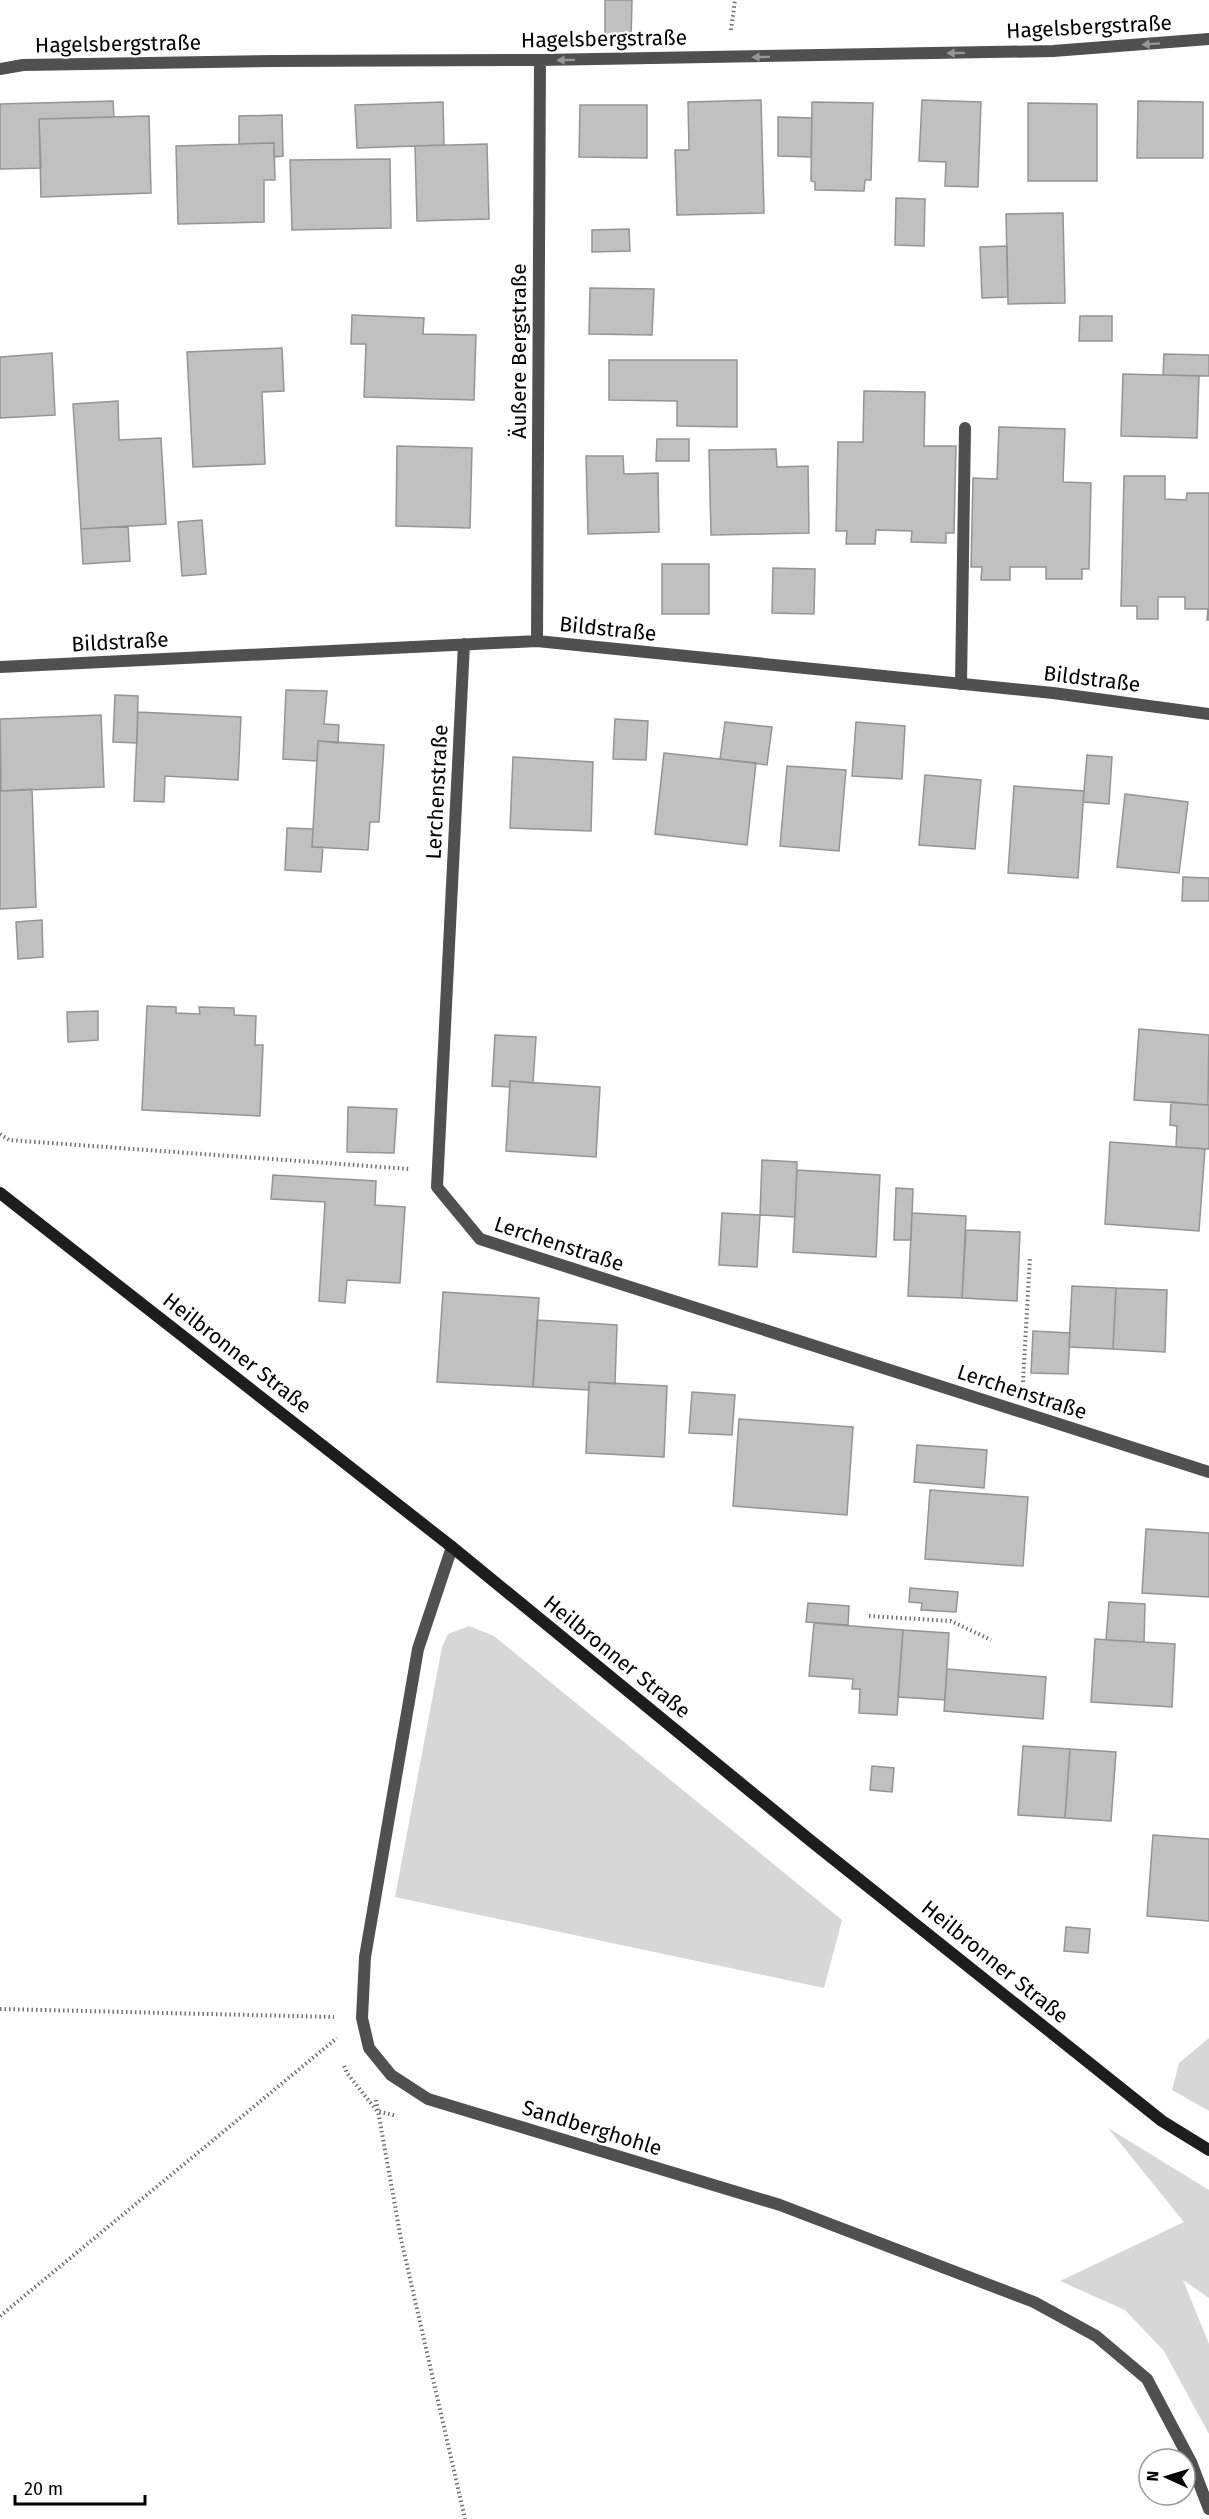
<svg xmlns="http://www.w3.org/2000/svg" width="1209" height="2519" font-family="'Fira Sans',sans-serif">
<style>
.green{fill:#d7d7d7}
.building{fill:#c0c0c0;stroke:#949494;stroke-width:1.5}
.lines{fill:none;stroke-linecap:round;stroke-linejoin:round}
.path{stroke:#727272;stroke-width:4;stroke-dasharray:1.5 3;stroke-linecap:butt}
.lane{stroke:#505050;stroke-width:12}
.street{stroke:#505050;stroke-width:12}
.secondary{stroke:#1d1d1d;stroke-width:12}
.oneway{fill:#969696}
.labels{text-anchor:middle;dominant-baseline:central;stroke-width:4.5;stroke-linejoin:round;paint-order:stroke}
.street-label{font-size:21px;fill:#000;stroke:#fff}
</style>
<rect width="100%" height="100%" fill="#fff"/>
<!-- green -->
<path class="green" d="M 469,1626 L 494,1636 L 842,1920 L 824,1988 L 395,1897 L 442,1647 L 448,1634 Z
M 1209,2038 L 1209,2111 L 1172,2090 L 1179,2063 Z
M 1108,2128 L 1209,2190 L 1209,2298 L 1183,2280 L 1209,2344 L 1209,2434 L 1164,2351 L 1125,2310 L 1060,2281 L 1184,2222 Z"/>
<!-- building -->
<path class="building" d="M 605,0 L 632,0 L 631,41 L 605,40 Z
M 761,100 L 764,213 L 677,215 L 675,150 L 689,150 L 688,102 Z
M 922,100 L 981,102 L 978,187 L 945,186 L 946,162 L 919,161 Z
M 113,101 L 114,117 L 39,119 L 41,168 L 0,169 L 0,104 Z
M 1138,101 L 1203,102 L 1203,158 L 1137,158 Z
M 443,102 L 444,145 L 357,148 L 355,105 Z
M 812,102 L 873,103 L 871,180 L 865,180 L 864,191 L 815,190 L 815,182 L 811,181 Z
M 1028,103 L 1097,104 L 1097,181 L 1028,181 Z
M 580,105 L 647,105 L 647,158 L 579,157 Z
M 282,115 L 283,156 L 274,157 L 274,143 L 239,144 L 239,116 Z
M 149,116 L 151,193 L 41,197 L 39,119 Z
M 778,117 L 812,118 L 811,157 L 778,156 Z
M 274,143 L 275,180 L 264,180 L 264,222 L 178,224 L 176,146 Z
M 487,144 L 489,219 L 417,221 L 415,146 Z
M 390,159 L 391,228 L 292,230 L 290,160 Z
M 896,198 L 925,199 L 924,246 L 895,245 Z
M 1063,213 L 1065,303 L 1008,304 L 1006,214 Z
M 629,229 L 630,251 L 592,252 L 592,230 Z
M 1007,246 L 1008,297 L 982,298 L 980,247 Z
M 590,288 L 654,289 L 652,335 L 589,334 Z
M 352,315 L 424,318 L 423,334 L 476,335 L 474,400 L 364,397 L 366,344 L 351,344 Z
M 1080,316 L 1112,316 L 1112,341 L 1079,341 Z
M 282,348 L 284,391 L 262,392 L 265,464 L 193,467 L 187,352 Z
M 52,353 L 55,415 L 0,418 L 0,357 Z
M 1164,354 L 1209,355 L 1209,376 L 1163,375 Z
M 609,360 L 737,360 L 737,427 L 677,426 L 677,401 L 609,400 Z
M 1123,374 L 1199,376 L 1197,438 L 1121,436 Z
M 864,391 L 925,392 L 924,446 L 956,446 L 954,533 L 946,533 L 946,543 L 911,542 L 912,531 L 876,530 L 875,544 L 846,544 L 847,531 L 836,531 L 838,442 L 863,442 Z
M 118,401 L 119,440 L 161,438 L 166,524 L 81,529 L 73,404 Z
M 999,427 L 1065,429 L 1063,482 L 1091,483 L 1089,569 L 1082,569 L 1082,579 L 1046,579 L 1046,567 L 1010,567 L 1010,580 L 981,580 L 982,567 L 971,567 L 973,478 L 997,479 Z
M 657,439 L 689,439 L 689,461 L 656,461 Z
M 397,446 L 472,448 L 470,528 L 396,526 Z
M 776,449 L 777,467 L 808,466 L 809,533 L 711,535 L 709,450 Z
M 586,456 L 623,456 L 624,474 L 658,473 L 659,532 L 588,534 Z
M 1124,476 L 1165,476 L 1165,499 L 1186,500 L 1187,493 L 1209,493 L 1209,620 L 1207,620 L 1208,609 L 1185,609 L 1185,597 L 1158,597 L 1158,619 L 1137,619 L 1137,606 L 1121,606 Z
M 202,520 L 206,574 L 182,576 L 178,522 Z
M 128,526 L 130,561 L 83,564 L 81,529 Z
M 662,564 L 709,564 L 709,614 L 662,614 Z
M 773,568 L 815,569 L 814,614 L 772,613 Z
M 286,690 L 327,691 L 324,724 L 339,725 L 338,743 L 318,741 L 317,761 L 283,759 Z
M 115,695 L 138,696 L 137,743 L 113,742 Z
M 138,712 L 241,717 L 238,780 L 165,776 L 164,802 L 134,801 Z
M 101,715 L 104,787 L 1,791 L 0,719 Z
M 615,719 L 648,721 L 646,760 L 613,759 Z
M 725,722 L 772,727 L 767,765 L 720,759 Z
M 856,722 L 905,726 L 902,779 L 852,776 Z
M 318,741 L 384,745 L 379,822 L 370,822 L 368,850 L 312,847 Z
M 664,753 L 756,763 L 747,845 L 655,834 Z
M 1087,755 L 1112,757 L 1109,804 L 1083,802 Z
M 0,757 L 1,791 L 32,789 L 36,907 L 0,909 Z
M 513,757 L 593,762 L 591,831 L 510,828 Z
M 787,766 L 846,770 L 839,851 L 780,846 Z
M 925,775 L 981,780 L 975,849 L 919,845 Z
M 1014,786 L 1084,791 L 1078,878 L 1008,873 Z
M 1125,794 L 1188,802 L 1179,873 L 1117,867 Z
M 287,828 L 313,829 L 312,847 L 323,847 L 321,872 L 285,870 Z
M 1183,877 L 1209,878 L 1209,901 L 1182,901 Z
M 42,920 L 43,957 L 18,959 L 16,922 Z
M 147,1006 L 176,1007 L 176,1013 L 200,1014 L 199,1007 L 234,1008 L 234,1015 L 256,1016 L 255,1045 L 263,1045 L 260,1116 L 142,1110 Z
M 98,1011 L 98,1040 L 68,1042 L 67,1012 Z
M 1139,1029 L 1209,1035 L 1208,1105 L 1134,1100 Z
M 495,1035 L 536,1037 L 533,1083 L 510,1081 L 510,1087 L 492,1086 Z
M 510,1081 L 600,1087 L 596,1157 L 506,1151 Z
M 1171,1102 L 1209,1105 L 1209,1149 L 1176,1147 L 1177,1126 L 1170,1125 Z
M 348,1107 L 397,1109 L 394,1153 L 347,1152 Z
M 1110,1142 L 1205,1149 L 1199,1231 L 1105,1224 Z
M 762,1160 L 797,1162 L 795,1217 L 760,1215 Z
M 797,1170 L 880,1175 L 876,1257 L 793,1252 Z
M 273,1175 L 376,1181 L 375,1205 L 405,1207 L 400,1283 L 347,1280 L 345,1303 L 319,1301 L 325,1202 L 271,1199 Z
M 896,1188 L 913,1189 L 911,1240 L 894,1240 Z
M 722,1213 L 760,1215 L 757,1267 L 719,1265 Z
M 912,1213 L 966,1216 L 962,1298 L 908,1296 Z
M 966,1230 L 1020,1232 L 1017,1301 L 962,1298 Z
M 1072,1286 L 1116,1288 L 1113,1349 L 1069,1347 Z
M 1116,1288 L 1167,1290 L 1165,1352 L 1113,1349 Z
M 443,1292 L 539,1298 L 533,1387 L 437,1382 Z
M 537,1320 L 617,1325 L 615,1384 L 589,1382 L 589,1390 L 533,1387 Z
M 1033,1331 L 1070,1333 L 1068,1374 L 1031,1373 Z
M 589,1382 L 667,1386 L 664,1457 L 586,1453 Z
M 692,1392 L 735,1395 L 732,1435 L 689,1433 Z
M 739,1419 L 853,1427 L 847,1515 L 733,1506 Z
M 917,1445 L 987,1450 L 984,1488 L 914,1482 Z
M 930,1490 L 1028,1497 L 1023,1566 L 925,1559 Z
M 1146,1529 L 1209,1533 L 1209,1597 L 1142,1593 Z
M 910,1588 L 958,1592 L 956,1612 L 921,1610 L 922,1603 L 909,1602 Z
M 1109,1602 L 1145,1604 L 1144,1642 L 1106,1640 Z
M 808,1603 L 849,1606 L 848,1625 L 806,1622 Z
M 814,1623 L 903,1630 L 897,1715 L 859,1713 L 860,1689 L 852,1689 L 853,1679 L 809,1676 Z
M 903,1630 L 949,1633 L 945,1700 L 898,1697 Z
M 1095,1639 L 1175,1644 L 1172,1707 L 1091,1702 Z
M 947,1669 L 1046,1677 L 1043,1719 L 944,1711 Z
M 1023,1746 L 1070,1749 L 1065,1818 L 1018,1815 Z
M 1070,1749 L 1116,1752 L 1111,1821 L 1065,1818 Z
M 872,1766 L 894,1768 L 892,1792 L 870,1790 Z
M 1153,1835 L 1209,1839 L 1209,1921 L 1147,1916 Z
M 1066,1927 L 1090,1929 L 1088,1953 L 1064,1951 Z"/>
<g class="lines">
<!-- path -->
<path class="path" d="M 731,30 L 735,0
M 0,1134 L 9,1140 L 410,1169
M 1023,1382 L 1030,1257
M 869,1616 L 951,1621 L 991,1640
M 0,2009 L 334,2017
M 344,2066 L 347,2073 L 377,2111 L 397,2116
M 376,2100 L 401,2239 L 465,2519
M 0,2316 L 337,2038"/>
<!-- lane -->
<path class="lane" d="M 961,684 L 965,428"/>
<!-- street -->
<path class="street" d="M 0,69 L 23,65 L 274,61 L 540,60 L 1053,51 L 1209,39
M 537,641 L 540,60
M 464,644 L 437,1187 L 480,1239 L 1209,1472
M 0,667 L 537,641 L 1053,693 L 1209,714
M 452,1547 L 418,1649 L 365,1957 L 362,2018 L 369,2048 L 391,2075 L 428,2099 L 780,2205 L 1034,2302 L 1096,2336 L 1147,2379 L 1191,2462 L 1209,2509"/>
<!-- secondary -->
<path class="secondary" d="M 0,1193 L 452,1547 L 811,1841 L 1162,2121 L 1209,2150"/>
</g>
<!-- one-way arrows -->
<defs><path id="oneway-solid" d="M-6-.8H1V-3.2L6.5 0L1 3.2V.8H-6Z" transform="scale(1.5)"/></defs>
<g class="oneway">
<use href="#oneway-solid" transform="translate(1151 44) rotate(176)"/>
<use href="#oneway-solid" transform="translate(956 53) rotate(179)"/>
<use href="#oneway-solid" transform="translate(761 57) rotate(179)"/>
<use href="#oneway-solid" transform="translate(566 60) rotate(179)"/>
</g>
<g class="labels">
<!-- street labels -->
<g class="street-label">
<text transform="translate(1089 27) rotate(-3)">Hagelsbergstraße</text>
<text transform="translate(604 39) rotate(-1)">Hagelsbergstraße</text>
<text transform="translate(118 44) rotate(-1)">Hagelsbergstraße</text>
<text transform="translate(519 351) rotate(-90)">Äußere Bergstraße</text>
<text transform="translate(608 629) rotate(6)">Bildstraße</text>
<text transform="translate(120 642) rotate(-3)">Bildstraße</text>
<text transform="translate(1092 679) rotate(7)">Bildstraße</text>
<text transform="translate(437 792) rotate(-87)">Lerchenstraße</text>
<text transform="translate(559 1244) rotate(18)">Lerchenstraße</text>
<text transform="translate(237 1353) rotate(38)">Heilbronner Straße</text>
<text transform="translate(1022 1392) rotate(18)">Lerchenstraße</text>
<text transform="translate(617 1657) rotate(39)">Heilbronner Straße</text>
<text transform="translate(995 1962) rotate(39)">Heilbronner Straße</text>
<text transform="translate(592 2128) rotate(17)">Sandberghohle</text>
</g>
</g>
<!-- north arrow -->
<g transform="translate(1167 2477) rotate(274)"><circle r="28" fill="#ffffff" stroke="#999999" stroke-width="1.5"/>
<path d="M0-4.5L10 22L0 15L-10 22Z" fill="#000000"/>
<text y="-9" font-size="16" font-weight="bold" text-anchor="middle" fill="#000000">N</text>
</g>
<!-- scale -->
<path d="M15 2495v9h130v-9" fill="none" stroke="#000000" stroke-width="3"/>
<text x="24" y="2495" font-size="18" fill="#000000" stroke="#ffffff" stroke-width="4.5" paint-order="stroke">20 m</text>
</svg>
